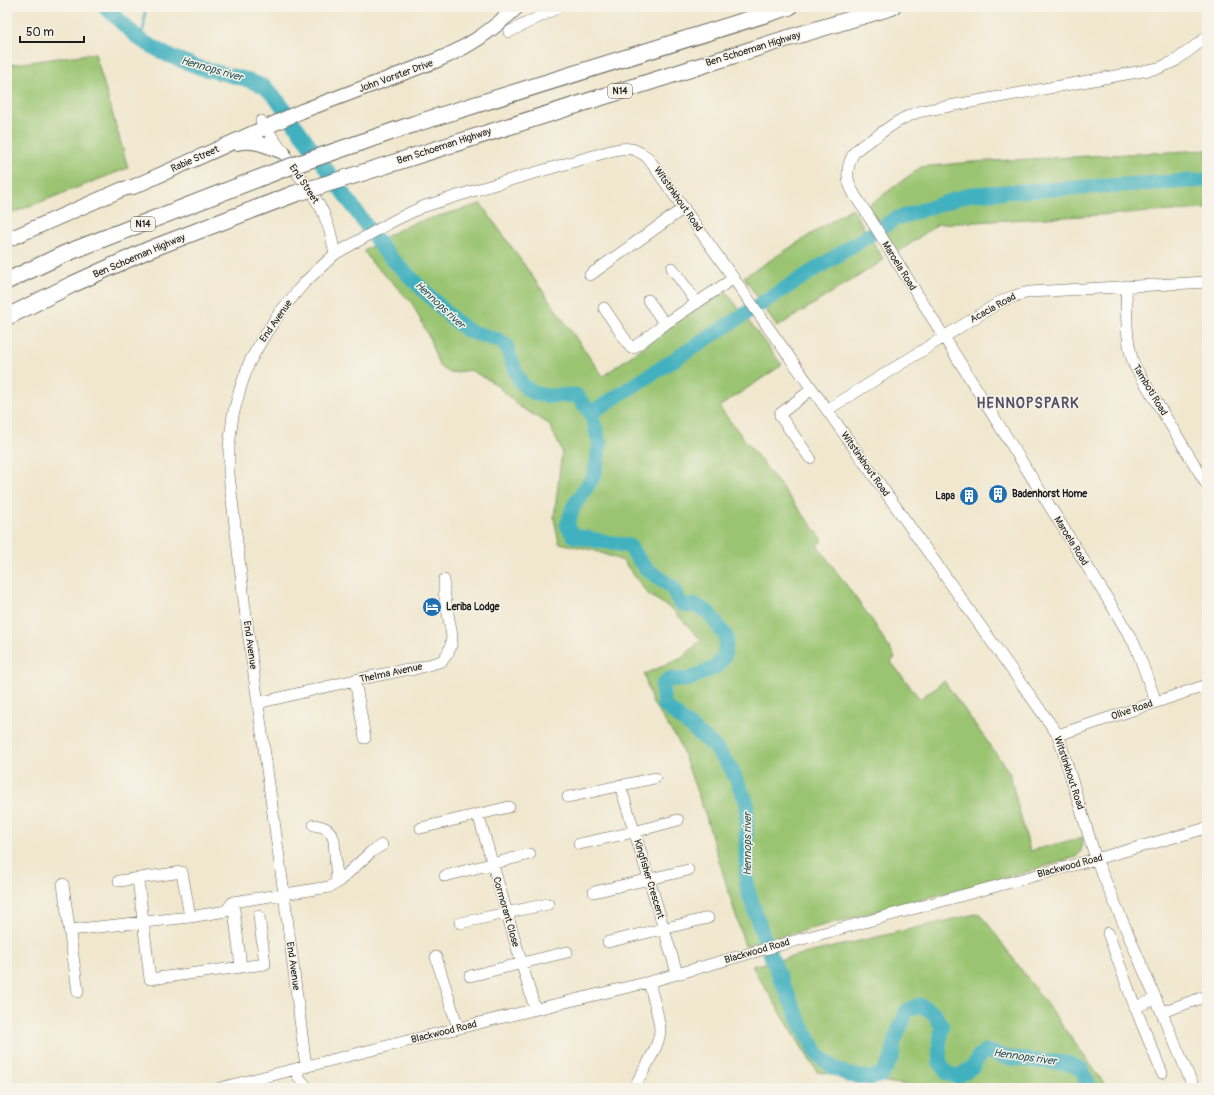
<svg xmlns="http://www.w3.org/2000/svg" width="1214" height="1095" font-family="Pangolin,sans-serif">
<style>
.green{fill:#9ac471;stroke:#5b7046}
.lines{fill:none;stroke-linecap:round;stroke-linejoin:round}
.stream{stroke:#43b1bf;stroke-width:2.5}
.river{stroke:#43b1bf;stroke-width:15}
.minor-casing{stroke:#66635a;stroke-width:12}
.major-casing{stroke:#66635a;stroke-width:16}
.highway-casing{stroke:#66635a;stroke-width:18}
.minor{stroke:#fff;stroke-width:11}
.major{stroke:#fff;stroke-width:14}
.highway{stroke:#fff;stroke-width:16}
.highway-bridge-casing{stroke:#66635a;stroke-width:18;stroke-linecap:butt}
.highway-bridge{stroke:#fff;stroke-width:16}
.labels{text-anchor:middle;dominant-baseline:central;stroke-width:3;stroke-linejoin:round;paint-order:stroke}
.shield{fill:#f7f3e8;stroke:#5e5c59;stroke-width:1}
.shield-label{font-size:9px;font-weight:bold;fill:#1c1c1c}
.street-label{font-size:10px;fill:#1c1c1c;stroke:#f7f3e8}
.poi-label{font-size:10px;font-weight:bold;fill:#1c1c1c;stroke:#f7f3e8;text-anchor:start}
.water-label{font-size:11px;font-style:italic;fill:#2c585d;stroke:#f7f3e8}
.district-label{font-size:14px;font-weight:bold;letter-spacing:1px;fill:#534f67;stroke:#f7f3e8}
</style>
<rect width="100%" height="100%" fill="#f7f3e8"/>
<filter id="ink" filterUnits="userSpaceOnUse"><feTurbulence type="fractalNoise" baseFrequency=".025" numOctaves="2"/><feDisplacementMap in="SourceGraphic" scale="8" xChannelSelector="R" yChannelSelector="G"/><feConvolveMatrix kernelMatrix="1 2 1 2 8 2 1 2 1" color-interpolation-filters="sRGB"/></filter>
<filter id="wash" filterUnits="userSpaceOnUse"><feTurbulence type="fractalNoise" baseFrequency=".012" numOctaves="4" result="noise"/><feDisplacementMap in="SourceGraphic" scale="16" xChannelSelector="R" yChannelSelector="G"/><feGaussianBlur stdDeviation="0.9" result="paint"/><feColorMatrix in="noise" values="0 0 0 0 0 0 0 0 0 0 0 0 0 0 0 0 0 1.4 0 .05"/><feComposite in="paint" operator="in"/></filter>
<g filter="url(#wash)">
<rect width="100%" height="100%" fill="#f0e7ce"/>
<!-- green -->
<path class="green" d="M 95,53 L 128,168 L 7,215 L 7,65 Z
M 1207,150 L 1207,209 L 938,224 L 897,253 L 868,206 L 921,167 L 972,162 Z
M 481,204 L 603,376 L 724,289 L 782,365 L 719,407 L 823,540 L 817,545 L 874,623 L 895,658 L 891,662 L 920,699 L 944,681 L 1009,772 L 1030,851 L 1083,837 C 1083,846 1082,851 1076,857 L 1034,870 L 745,946 L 705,814 L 679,742 L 652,702 L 644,674 L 682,658 L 701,640 L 673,610 L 648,594 L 623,561 L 593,550 L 559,543 L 554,518 L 562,451 L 549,424 L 520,407 L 494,383 L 470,370 L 450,373 L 439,366 L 429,337 L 412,303 L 391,281 L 373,264 L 364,251 L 388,235 L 414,223 Z
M 852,208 L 884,260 L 777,327 L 744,277 Z
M 980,913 L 1104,1083 L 1105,1088 L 908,1088 L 906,1085 L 817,1072 L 752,966 Z"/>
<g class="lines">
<!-- stream -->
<path class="stream" d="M 139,39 L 144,27 L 145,7"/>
<!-- river -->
<path class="river" d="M 105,7 L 139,39 L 167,55 L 201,68 L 245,79 L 265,87 L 279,102 L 385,252 L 413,280 L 452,318 L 468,331 L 498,340 L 506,345 L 514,368 L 521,383 L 530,391 L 537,394 L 548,396 L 576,395 L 591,413 L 600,445 L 594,476 L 573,507 L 567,526 L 574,536 L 629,546 L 645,568 L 672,587 L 674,591 L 677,598 L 682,604 L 688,606 L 695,605 L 708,612 L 727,638 L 724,657 L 716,667 L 687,680 L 669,679 L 662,686 L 664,705 L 713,745 L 731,768 L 747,803 L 746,849 L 747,888 L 764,938 L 779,976 L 803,1028 L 819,1056 L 834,1068 L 849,1075 L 870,1078 L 882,1075 L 892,1058 L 894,1042 L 907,1010 L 920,1005 L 934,1013 L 942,1027 L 939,1048 L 940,1064 L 947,1073 L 957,1077 L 974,1066 L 978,1057 L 985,1051 L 1009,1058 L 1038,1061 L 1067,1063 L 1081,1069 L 1088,1084 L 1086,1088
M 591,413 L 773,296 L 895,219 L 971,194 L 1207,180"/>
</g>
</g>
<g filter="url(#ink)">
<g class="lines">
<!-- minor casing -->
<g class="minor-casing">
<path id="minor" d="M 509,32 L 559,7
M 261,121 L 315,198 L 323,212 L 330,231 L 335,254
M 672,268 L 697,303
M 590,275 L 684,208
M 1126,286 C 1127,312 1125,339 1134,365 L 1207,485
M 648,300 L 665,324
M 604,308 L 631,348 L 633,348 L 665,324 L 734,278
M 827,410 L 1000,302 C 1010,297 1019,294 1030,292 L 1207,282
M 810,458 L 780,416 L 780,414 L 812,389
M 355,680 L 365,738
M 1156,702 L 1136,647 L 1112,606 L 866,212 C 860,203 848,188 848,177 C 847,169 850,159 854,153 C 859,147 867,142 874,138 C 890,126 904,116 922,111 L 1159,68 L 1175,61 L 1207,37
M 258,703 L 355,680 L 404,670 L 411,670 L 442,661 L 448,653 L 451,645 L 452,636 L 444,592 L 444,580
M 1058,735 L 1207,685
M 620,785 L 649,879 L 677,973
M 568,797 L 655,778
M 478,814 L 535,1009
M 314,825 C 326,827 330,829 334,840 L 337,883
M 421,828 L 509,807
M 579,844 L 634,832 L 678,820
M 445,876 L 530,854
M 138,879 L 150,979 L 265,964 L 259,916
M 119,881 L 182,872 L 190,917
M 63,884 L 78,992
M 594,892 L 688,870
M 233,902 L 241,967
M 460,923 L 548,904
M 70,930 L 190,917 L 226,911 L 233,902 L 329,887 L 337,883 L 371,852 L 382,845
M 1108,933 L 1135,1007
M 608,942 L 708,918
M 436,957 L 458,1028
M 470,976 L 567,952
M 1156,999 L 1135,1007 L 1162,1073
M 1162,1012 L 1207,996
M 306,1067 L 284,894 L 245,609 L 229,475 L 229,446 L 233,415 L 240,389 L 249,363 L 263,338 L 280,312 L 305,282 L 335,254 L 395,220 L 422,207 L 489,186 L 607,152 C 624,147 634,146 648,158 L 1058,735 L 1096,859 L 1194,1088
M 295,1069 L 299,1078 L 308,1088
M 220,1088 L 483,1022 L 649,982 L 754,952 L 1096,859 L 1207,828
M 634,1088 C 642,1072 659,1048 660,1031 C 660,1019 652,995 649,982"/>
</g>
<!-- major casing -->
<g class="major-casing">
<path id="major" d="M 237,143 C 253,139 268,146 283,152
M 7,240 L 123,189 L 133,187 L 302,111 L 435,61 C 469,47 490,32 517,7"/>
</g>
<!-- highway casing -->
<g class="highway-casing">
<path id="highway" d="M 333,152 L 414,124 L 789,7
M 349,177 L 782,40 L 892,7
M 7,281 L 64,254 L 280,170
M 7,317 L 71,285 L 148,250 L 294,194"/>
</g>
<!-- minor -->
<use href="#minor" class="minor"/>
<!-- major -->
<use href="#major" class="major"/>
<!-- highway -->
<use href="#highway" class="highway"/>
<!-- highway-bridge casing -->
<g class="highway-bridge-casing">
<path id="highway-bridge" d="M 280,170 L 333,152
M 294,194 L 349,177"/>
</g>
<!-- highway-bridge -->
<use href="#highway-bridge" class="highway-bridge"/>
</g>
</g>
<!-- icons -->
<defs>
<g id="building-disc" transform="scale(1)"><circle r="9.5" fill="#1f6fb2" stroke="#f7f3e8"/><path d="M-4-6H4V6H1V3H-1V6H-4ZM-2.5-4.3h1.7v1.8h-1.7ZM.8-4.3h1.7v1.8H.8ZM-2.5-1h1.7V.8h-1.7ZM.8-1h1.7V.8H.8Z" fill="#fff"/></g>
<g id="hotel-disc" transform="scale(1)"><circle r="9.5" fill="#1f6fb2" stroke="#f7f3e8"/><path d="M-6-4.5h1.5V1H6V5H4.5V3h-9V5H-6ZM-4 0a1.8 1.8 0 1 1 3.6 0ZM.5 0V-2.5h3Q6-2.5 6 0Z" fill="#fff"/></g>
</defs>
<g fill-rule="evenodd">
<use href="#building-disc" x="998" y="494"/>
<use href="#building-disc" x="969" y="496"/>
<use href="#hotel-disc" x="432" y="607"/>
</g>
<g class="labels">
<!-- shield labels -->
<g class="shield">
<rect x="608" y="84" width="24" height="14" rx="3"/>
<rect x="131" y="217" width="24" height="14" rx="3"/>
</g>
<g class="shield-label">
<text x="620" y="91">N14</text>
<text x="143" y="224">N14</text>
</g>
<!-- street labels -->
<g class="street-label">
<text transform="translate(753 49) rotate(-17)">Ben Schoeman Highway</text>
<text transform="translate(396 76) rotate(-20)">John Vorster Drive</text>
<text transform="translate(444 146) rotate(-18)">Ben Schoeman Highway</text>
<text transform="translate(195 159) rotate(-24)">Rabie Street</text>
<text transform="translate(304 184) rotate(56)">End Street</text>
<text transform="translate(678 199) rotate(55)">Witstinkhout Road</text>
<text transform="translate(139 256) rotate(-23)">Ben Schoeman Highway</text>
<text transform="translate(899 266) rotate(58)">Maroela Road</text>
<text transform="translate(993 308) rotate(-29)">Acacia Road</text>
<text transform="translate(276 321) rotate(-55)">End Avenue</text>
<text transform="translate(1150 390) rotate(59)">Tamboti Road</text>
<text transform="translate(865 464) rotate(55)">Witstinkhout Road</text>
<text transform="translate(1071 541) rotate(58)">Maroela Road</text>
<text transform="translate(250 645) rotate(82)">End Avenue</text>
<text transform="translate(391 673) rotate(-12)">Thelma Avenue</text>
<text transform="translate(1132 710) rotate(-19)">Olive Road</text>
<text transform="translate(1069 773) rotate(72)">Witstinkhout Road</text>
<text transform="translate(1070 866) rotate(-15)">Blackwood Road</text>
<text transform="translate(649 879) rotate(73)">Kingfisher Crescent</text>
<text transform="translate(506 912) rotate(74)">Cormorant Close</text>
<text transform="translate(757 951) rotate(-16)">Blackwood Road</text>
<text transform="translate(293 966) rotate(82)">End Avenue</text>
<text transform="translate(444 1032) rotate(-14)">Blackwood Road</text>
</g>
<!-- poi labels -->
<g class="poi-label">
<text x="1012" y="494">Badenhorst Home</text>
<text x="955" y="496" text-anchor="end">Lapa</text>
<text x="446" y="607">Leriba Lodge</text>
</g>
<!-- water labels -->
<g class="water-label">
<text transform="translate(212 69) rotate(16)">Hennops river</text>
<text transform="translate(440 305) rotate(43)">Hennops river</text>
<text transform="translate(747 844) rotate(-90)">Hennops river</text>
<text transform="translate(1025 1057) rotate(8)">Hennops river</text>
</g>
<!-- district labels -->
<g class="district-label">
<text x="1028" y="403">HENNOPSPARK</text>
</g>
</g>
<!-- margin -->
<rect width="1214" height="1095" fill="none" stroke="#f7f3e8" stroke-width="24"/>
<!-- scale -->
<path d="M20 36v6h64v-6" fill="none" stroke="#1c1c1c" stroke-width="2"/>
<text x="26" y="36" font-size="12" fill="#1c1c1c" stroke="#f7f3e8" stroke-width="3" paint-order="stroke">50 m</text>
</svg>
